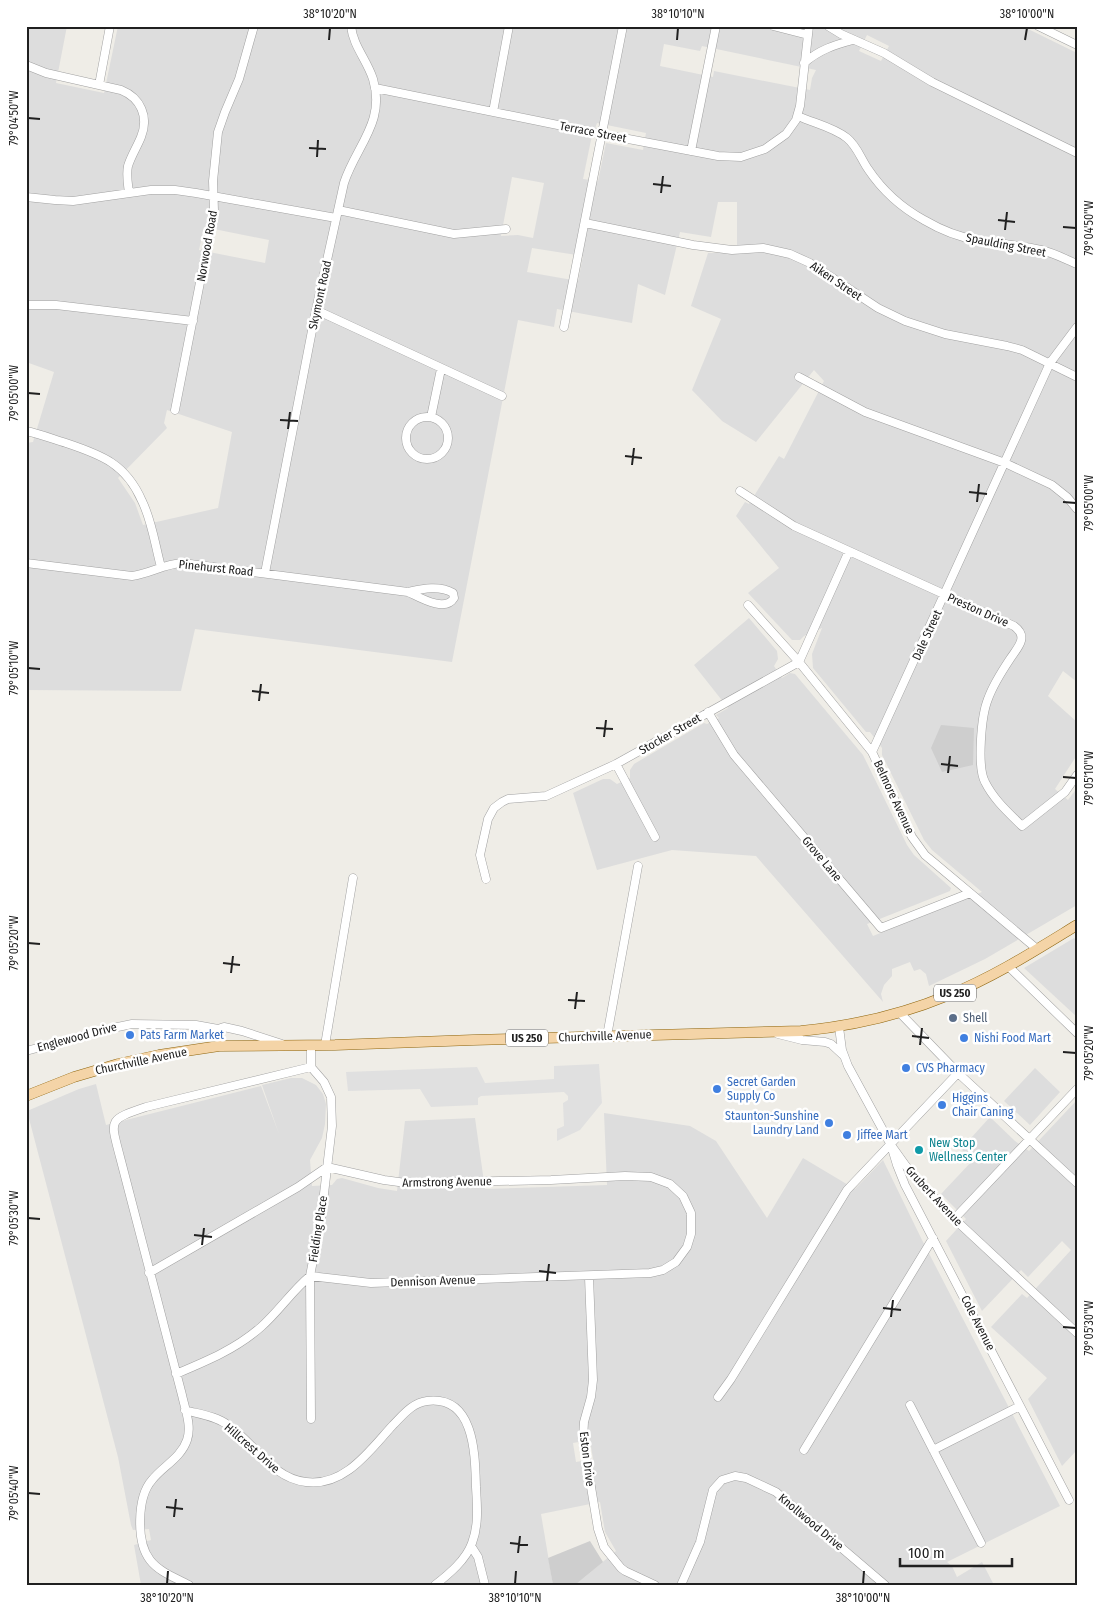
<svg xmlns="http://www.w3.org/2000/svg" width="1103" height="1611" font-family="'Fira Sans Condensed',sans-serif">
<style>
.residential{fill:#ddd;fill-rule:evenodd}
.religious{fill:#cecece}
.parking{fill:#e0e0e0}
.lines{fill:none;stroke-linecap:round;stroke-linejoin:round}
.minor-casing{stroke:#a1a1a1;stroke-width:9}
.major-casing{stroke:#8e650d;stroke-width:11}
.minor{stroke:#fff;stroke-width:8}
.major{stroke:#f4d4a7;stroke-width:10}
.ticks{fill:none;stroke:#202020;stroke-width:2}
.service-dot{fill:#5c6f8a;stroke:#fff;stroke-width:2}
.shop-dot{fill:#3f7fe0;stroke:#fff;stroke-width:2}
.culture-dot{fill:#0f9aa8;stroke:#fff;stroke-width:2}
.labels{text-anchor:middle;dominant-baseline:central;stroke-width:5;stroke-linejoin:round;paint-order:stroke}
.shield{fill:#fff;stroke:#636363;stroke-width:1}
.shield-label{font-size:11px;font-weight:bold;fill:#202020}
.street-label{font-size:12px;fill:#202020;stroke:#fff}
.service-label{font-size:12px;fill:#4e5e75;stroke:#fff;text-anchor:start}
.shop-label{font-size:12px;fill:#366cbe;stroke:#fff;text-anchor:start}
.culture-label{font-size:12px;fill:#0d838f;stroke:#fff;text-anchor:start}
.neatline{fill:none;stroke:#202020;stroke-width:2}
.ticks-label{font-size:12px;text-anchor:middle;fill:#202020}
</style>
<rect width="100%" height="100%" fill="#efede7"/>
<!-- residential -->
<path class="residential" d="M 26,26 L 67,26 L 56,83 L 104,93 L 118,26 L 248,26 L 263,29 L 263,27 L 258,26 L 1022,26 L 1077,53 L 1077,682 L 1063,671 L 1048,696 L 1077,722 L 1077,755 L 1055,789 L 1068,800 L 1077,788 L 1077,905 L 985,959 L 929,986 L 926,974 L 920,969 L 914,971 L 910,962 L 892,969 L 892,976 L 884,985 L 881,994 L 883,1002 L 756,856 L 672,850 L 597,870 L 573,793 L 603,779 L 610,779 L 617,784 L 630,778 L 630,770 L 634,764 L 704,723 L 707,724 L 719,718 L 716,715 L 728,708 L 694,665 L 749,618 L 777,651 L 778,659 L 774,666 L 782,678 L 790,673 L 795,674 L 863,755 L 907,845 L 914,855 L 951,888 L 950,891 L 867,924 L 873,936 L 982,892 L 932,850 L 924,840 L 882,755 L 882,748 L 870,732 L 866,732 L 813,668 L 812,654 L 822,628 L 804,636 L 800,640 L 792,640 L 748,593 L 779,568 L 736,516 L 745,502 L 749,504 L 779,456 L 784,459 L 824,381 L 814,370 L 756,442 L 722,421 L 692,390 L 721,319 L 691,306 L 708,253 L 737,253 L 737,202 L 718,202 L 711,237 L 680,232 L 665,295 L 638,284 L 632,323 L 557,309 L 554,327 L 518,320 L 452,662 L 195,629 L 181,691 L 26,690 L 26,443 L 33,442 L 54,372 L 26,362 ZM 867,35 L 889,46 L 881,61 L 859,51 ZM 664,44 L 700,51 L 702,46 L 816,70 L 812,78 L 810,90 L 714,71 L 713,77 L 660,66 ZM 597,123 L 646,133 L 643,150 L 606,143 L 598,181 L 583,179 L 591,140 ZM 512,177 L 544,183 L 533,238 L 518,235 L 501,236 ZM 204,227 L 269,240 L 265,263 L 199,250 ZM 532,248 L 583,256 L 578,281 L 527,272 ZM 167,410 L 232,432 L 218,508 L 143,525 L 135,503 L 118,478 L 167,428 L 164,423 Z
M 1074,938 L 1077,941 L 1077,1017 L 1024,968 Z
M 1035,1068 L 1060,1092 L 1030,1125 L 1004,1101 Z
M 291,1078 L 302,1078 L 316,1085 L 323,1094 L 326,1104 L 325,1124 L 322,1138 L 310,1160 L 312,1186 L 332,1185 L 337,1179 L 342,1178 L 378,1188 L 397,1191 L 405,1121 L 475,1118 L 485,1189 L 607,1185 L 604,1113 L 690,1126 L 716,1141 L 767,1218 L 803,1158 L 855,1189 L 883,1160 L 922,1240 L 1060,1506 L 947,1562 L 952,1566 L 957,1577 L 982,1562 L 994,1585 L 575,1585 L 616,1551 L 605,1532 L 600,1502 L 541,1514 L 553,1585 L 141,1585 L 134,1545 L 151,1540 L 149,1529 L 133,1530 L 131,1525 L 118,1457 L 27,1111 L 79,1089 L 96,1084 L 106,1125 L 261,1086 L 279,1134 L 262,1085 ZM 590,1440 L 593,1459 L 576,1462 L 573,1443 Z
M 1077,1100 L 1077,1450 L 1062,1466 L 1028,1399 L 1047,1378 L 991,1327 L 1022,1294 L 1027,1298 L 1071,1250 L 1062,1241 L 1028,1277 L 1021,1270 L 982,1311 L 946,1241 L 966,1219 L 941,1194 L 973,1160 L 961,1149 L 990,1117 L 1015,1141 L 1029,1151 Z"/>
<!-- religious -->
<path class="religious" d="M 941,725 L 974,728 L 973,765 L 942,772 L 931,748 Z
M 590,1541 L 603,1562 L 575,1585 L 553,1585 L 548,1558 Z"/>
<!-- parking -->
<path class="parking" d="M 599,1064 L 602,1103 L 580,1130 L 557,1141 L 557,1129 L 564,1126 L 563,1103 L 568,1100 L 568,1096 L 564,1092 L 481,1096 L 478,1098 L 478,1105 L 431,1107 L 420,1089 L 348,1091 L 346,1072 L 477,1067 L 485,1083 L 554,1079 L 554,1066 Z"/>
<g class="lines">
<!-- minor casing -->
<g class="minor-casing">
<path id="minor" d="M 773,26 L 808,35
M 828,26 L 841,34 L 884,53 L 932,82 L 1077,153
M 1038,26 L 1077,45
M 804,63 C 819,50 834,45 853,40
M 26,65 L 46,73 L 121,90 C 141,98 149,117 141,137 C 137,147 131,156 128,166 C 126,175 128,184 129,193
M 99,85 L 110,26
M 375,88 L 602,134 L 718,156 L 741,157 L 765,149 L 786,134 L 796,120 L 800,106 L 809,26
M 493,112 L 509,26
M 798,116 C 813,123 833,127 847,138 C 857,146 861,159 868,169 C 882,190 902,208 924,220 C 941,230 958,237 977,240 C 999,244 1020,245 1041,250 C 1054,253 1065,259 1077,264
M 691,151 L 716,26
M 26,197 L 55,200 L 73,201 L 151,190 L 175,190 L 196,193 L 336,218
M 338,210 L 454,234 L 506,229
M 585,223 L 693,245 L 732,250 L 763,248 L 790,254 L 810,263 L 878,308 L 905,321 L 945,334 L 1007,346 L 1022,350 L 1077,377
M 26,305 L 56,305 L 193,321
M 316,310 L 502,396
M 564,327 L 623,26
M 799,377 L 865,412 L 1005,463 L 1052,485 L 1067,497 L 1077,509
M 175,410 L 214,211 L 213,181 L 218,132 L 225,112 L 239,79 L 254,26
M 431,417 L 441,369
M406 438a21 21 0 1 1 42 0a21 21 0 1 1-42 0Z
M 26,431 C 40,434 53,439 66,443 C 102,455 126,464 142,501 C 152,521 155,545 161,567
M 740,491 L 794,526 L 1014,626 C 1029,637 1018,647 1010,659 C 1002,671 993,685 988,699 C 981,716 977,767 985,782 C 994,800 1009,813 1022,826 L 1065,792 L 1077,775
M 26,563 L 132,576 C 149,574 164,564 182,563 L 408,592 C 422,589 439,585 453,593 L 454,598 C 445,613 419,597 408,592
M 265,573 L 316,310 L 344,183 C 356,146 386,122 373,79 C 367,60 353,46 351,26
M 748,605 L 799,662 L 872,752 L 912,837 L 925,855 L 1037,949
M 708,712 L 734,755 L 881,928 L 970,893
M 872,752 L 1050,363 L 1077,327
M 616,764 L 655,837
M 486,879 L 480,855 L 488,819 L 494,808 L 502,802 L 508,799 L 546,796 L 616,764 L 799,662 L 849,551
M 1008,966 L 1077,1033
M 900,1013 L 958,1073 L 1077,1183
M 839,1027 L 842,1050 L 848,1066 L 891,1145 L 906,1166 L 948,1213 L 1077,1333
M 218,1029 L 220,1034 L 219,1046
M 778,1034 L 802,1040 L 825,1042 L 831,1044 L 843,1055
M 607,1036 L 638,866
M 325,1045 L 353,878
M 311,1046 L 311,1067 L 324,1082 L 331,1097 L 332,1126 L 321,1219 L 310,1276 L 311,1419
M 26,1051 L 108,1029 L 132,1024 L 196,1025 L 218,1029 L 224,1027 L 242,1031 L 282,1044
M 891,1145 L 897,1165 L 905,1185 L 1069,1500
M 954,1219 L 1077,1089
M 149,1273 L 298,1187 L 327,1167 L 384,1180 L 406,1183 L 551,1180 L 625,1176 L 651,1177 L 670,1184 L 683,1196 L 691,1213 L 691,1234 L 687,1247 L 676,1262 L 663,1270 L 650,1273 L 371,1283 L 310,1276 C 292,1291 279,1311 261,1327 C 236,1349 207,1361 176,1374
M 589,1277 L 593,1380 L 591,1397 L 584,1422 L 583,1439 L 598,1529 L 604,1547 L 621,1568 L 625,1571 L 655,1585
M 718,1397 L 731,1379 L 847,1190 L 958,1073
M 910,1405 L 981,1543
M 185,1410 C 199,1414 216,1416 228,1425 C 255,1443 271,1478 306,1482 C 345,1487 370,1450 393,1425 C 403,1415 412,1403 427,1401 C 475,1395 475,1455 476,1487 C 477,1505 479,1525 472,1543 C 466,1560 449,1574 435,1585
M 804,1450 L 933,1238
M 933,1450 L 1020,1406
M 471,1546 L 478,1557 L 485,1585
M 189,1585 C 176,1578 159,1572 150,1560 C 136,1542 137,1497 152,1480 C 163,1466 181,1458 187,1440 C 192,1426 185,1409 182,1395 L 120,1157 C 110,1119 108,1120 146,1107 L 311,1067
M 681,1585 L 700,1542 L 713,1490 L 722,1480 L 735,1476 L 746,1478 L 776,1492 L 885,1585"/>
</g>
<!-- major casing -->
<g class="major-casing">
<path id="major" d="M 26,1096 L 74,1077 L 118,1064 L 159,1055 L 219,1046 L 335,1045 L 473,1040 L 801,1031 C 853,1026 901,1015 949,995 C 994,977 1036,950 1077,925"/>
</g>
<!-- minor -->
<use href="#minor" class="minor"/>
<!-- major -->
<use href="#major" class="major"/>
</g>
<!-- ticks -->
<path class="ticks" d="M 329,40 L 330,28M 677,40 L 678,28M 1025,40 L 1027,28M 28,118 L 40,119M 309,148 L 326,149M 317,157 L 318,140M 653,184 L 671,186M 661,193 L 663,176M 998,220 L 1015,222M 1063,227 L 1076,228M 1005,230 L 1007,212M 28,393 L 40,394M 280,420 L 298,421M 288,429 L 290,412M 625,456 L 642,458M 632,465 L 634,448M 969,492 L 987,494M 977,502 L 979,484M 1063,502 L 1076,503M 28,668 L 40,669M 252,691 L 269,693M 259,701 L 261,684M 596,728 L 613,729M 604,737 L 606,720M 941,764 L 958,766M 948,773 L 950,756M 1063,777 L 1076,778M 28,943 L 40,944M 223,963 L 240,965M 231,973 L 233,956M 568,1000 L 585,1001M 575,1009 L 577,992M 912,1036 L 929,1038M 920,1045 L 922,1028M 1063,1052 L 1076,1053M 28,1218 L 40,1219M 194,1235 L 212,1237M 202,1245 L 204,1228M 539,1271 L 556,1273M 547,1281 L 549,1264M 883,1308 L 901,1310M 891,1317 L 893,1300M 1063,1327 L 1076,1328M 28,1493 L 40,1494M 166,1507 L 183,1509M 174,1517 L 176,1499M 510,1543 L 528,1545M 518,1553 L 520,1536M 167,1584 L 168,1571M 515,1584 L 516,1571M 863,1584 L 864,1571"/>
<!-- markers -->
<circle class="service-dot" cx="953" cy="1018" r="5"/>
<g class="shop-dot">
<circle cx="130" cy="1035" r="5"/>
<circle cx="964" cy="1038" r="5"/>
<circle cx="906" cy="1068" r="5"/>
<circle cx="717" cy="1089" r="5"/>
<circle cx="942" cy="1105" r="5"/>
<circle cx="829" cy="1123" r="5"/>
<circle cx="847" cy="1135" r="5"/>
</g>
<circle class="culture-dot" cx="919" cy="1150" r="5"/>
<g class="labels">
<!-- shield labels -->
<g class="shield">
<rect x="934" y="984.5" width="42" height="17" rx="4"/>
<rect x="506" y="1029.5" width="42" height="17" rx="4"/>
</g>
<g class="shield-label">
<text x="955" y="993">US 250</text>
<text x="527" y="1038">US 250</text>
</g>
<!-- street labels -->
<g class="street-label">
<text transform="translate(593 132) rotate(11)">Terrace Street</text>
<text transform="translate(1006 245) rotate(11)">Spaulding Street</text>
<text transform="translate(207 246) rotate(-80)">Norwood Road</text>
<text transform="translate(836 281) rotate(34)">Aiken Street</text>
<text transform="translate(320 295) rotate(-78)">Skymont Road</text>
<text transform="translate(216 568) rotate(6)">Pinehurst Road</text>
<text transform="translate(978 610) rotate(24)">Preston Drive</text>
<text transform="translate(927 635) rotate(-65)">Dale Street</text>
<text transform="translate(670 734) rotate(-30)">Stocker Street</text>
<text transform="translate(894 797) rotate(65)">Belmore Avenue</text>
<text transform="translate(822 859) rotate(50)">Grove Lane</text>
<text transform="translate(605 1036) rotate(-2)">Churchville Avenue</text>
<text transform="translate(77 1037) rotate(-15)">Englewood Drive</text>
<text transform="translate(141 1061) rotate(-12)">Churchville Avenue</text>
<text transform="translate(447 1182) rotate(-1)">Armstrong Avenue</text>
<text transform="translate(934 1196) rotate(47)">Grubert Avenue</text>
<text transform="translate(318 1229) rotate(-81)">Fielding Place</text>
<text transform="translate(433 1281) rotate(-2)">Dennison Avenue</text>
<text transform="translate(978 1323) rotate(63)">Cole Avenue</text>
<text transform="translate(252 1448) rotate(41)">Hillcrest Drive</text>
<text transform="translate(587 1459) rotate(83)">Eston Drive</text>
<text transform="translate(811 1522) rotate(40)">Knollwood Drive</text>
</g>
<!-- service labels -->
<g class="service-label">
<text x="963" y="1018">Shell</text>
</g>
<!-- shop labels -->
<g class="shop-label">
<text x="140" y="1035">Pats Farm Market</text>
<text x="974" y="1038">Nishi Food Mart</text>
<text x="916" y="1068">CVS Pharmacy</text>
<text x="727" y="1082">Secret Garden<tspan x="727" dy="14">Supply Co</tspan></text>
<text x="952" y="1098">Higgins<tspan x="952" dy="14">Chair Caning</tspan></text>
<text x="819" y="1116" text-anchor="end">Staunton-Sunshine<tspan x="819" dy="14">Laundry Land</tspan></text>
<text x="857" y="1135">Jiffee Mart</text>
</g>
<!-- culture labels -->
<g class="culture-label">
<text x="929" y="1143">New Stop<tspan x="929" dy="14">Wellness Center</tspan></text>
</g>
</g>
<!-- border -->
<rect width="1103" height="1611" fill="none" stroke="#ffffff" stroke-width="55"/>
<!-- scale -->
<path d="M900 1558v8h112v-8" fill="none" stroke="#202020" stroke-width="2.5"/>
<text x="908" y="1558" font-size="15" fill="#202020" stroke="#ffffff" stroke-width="4" paint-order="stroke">100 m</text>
<rect x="28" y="28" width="1048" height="1556" class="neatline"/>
<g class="ticks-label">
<text x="330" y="18">38°10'20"N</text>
<text x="678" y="18">38°10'10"N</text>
<text x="1027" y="18">38°10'00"N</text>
<text transform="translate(14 118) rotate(-90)" y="4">79°04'50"W</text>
<text transform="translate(1089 228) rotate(-90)" y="4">79°04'50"W</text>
<text transform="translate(14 393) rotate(-90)" y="4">79°05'00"W</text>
<text transform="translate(1089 503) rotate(-90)" y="4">79°05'00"W</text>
<text transform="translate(14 668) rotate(-90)" y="4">79°05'10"W</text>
<text transform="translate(1089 778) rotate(-90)" y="4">79°05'10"W</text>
<text transform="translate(14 943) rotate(-90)" y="4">79°05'20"W</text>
<text transform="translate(1089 1053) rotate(-90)" y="4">79°05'20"W</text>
<text transform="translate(14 1218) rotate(-90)" y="4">79°05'30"W</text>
<text transform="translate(1089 1328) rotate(-90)" y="4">79°05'30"W</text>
<text transform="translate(14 1493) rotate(-90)" y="4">79°05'40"W</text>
<text x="167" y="1602">38°10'20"N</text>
<text x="515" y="1602">38°10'10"N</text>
<text x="863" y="1602">38°10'00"N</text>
</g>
</svg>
